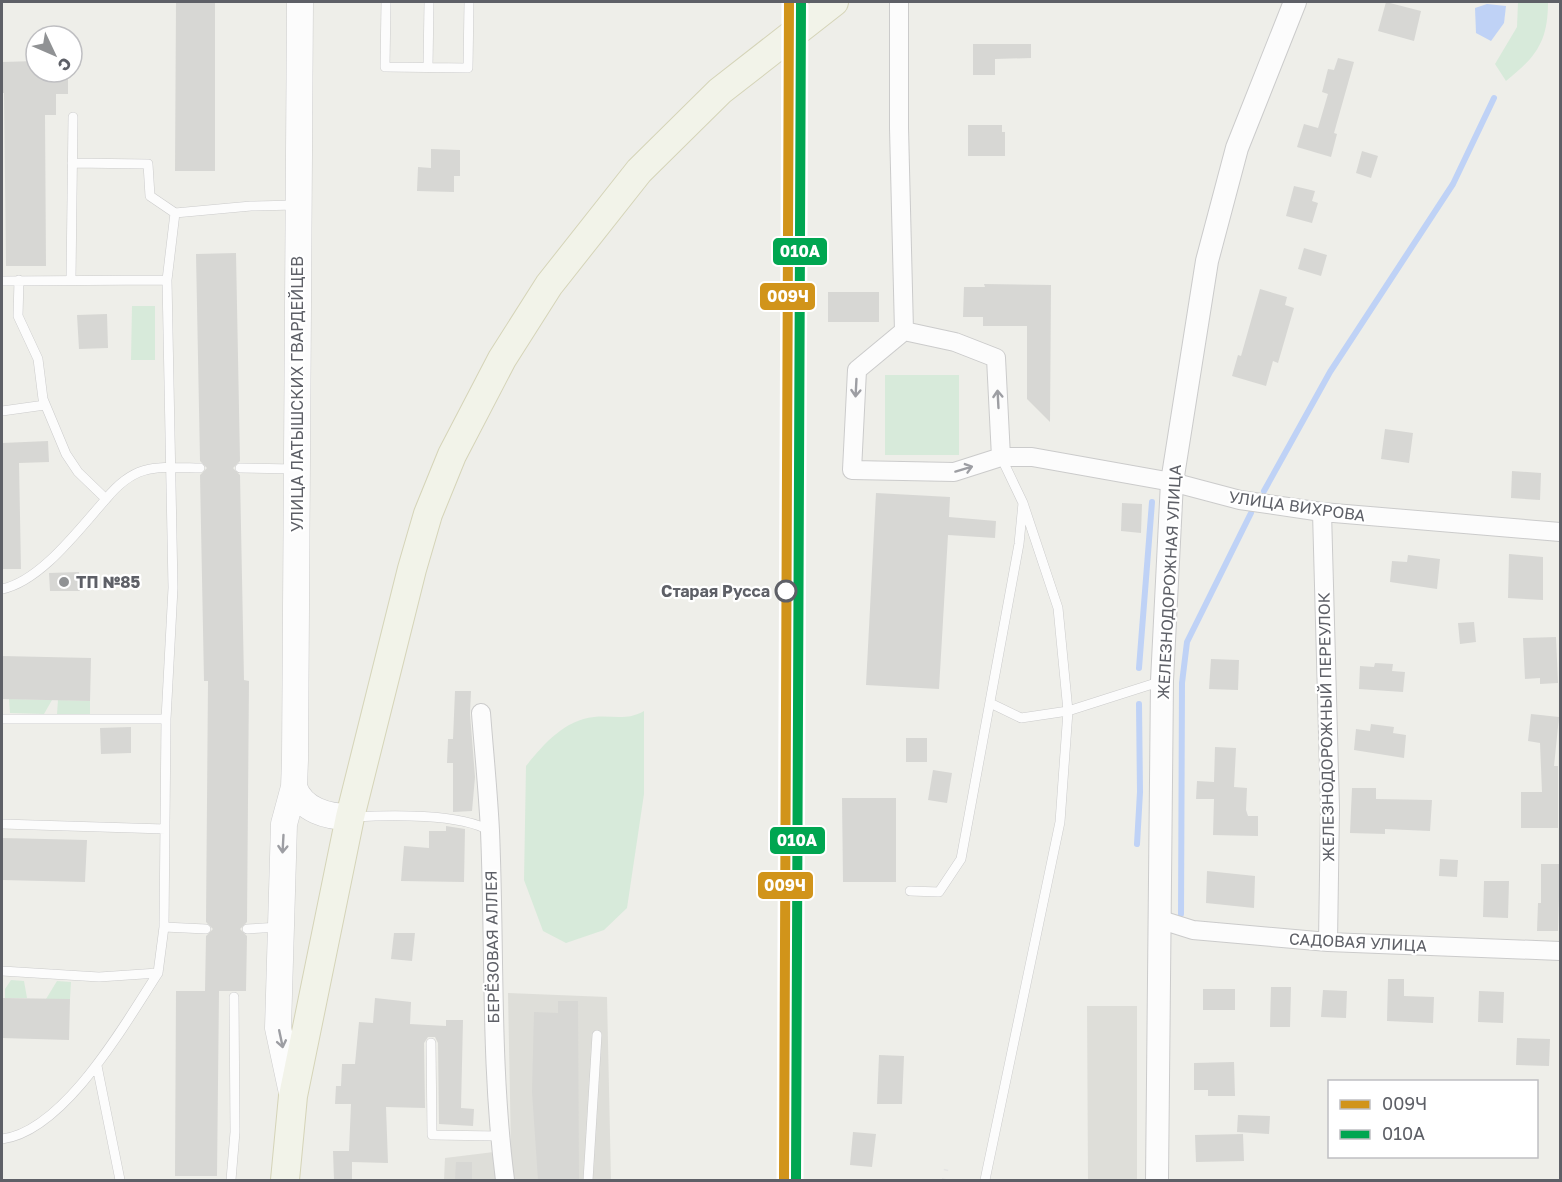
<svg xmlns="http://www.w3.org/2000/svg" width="1562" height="1182" font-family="'Golos Text',sans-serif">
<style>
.industrial{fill:#deded9}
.green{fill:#d7eada}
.water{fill:#bfd2f6}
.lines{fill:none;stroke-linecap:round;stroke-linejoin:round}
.stream{stroke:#bfd2f6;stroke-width:6}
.building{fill:#d7d7d4}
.service-casing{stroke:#cbcbcb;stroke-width:10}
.minor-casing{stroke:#cbcbcb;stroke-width:20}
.tertiary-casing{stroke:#cbcbcb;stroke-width:24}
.secondary-casing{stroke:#ccc;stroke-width:27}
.primary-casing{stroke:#d5d4b8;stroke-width:30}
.service{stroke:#fcfcfc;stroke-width:9}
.minor{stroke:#fcfcfc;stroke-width:18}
.tertiary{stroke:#fcfcfc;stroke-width:22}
.secondary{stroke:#fcfcfc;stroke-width:26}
.primary{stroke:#f2f3e9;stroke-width:28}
.rail{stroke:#e5e5e4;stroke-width:4.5;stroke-dasharray:1.5 8;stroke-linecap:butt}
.rail-1-casing{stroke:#fff;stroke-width:15}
.rail-2-casing{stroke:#fff;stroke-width:15}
.rail-1{stroke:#d1941a;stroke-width:10}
.rail-2{stroke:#00a651;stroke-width:10}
.oneway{stroke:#9d9ea3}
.poi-dot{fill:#909294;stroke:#fff;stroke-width:2}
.stop-dot{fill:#fff;stroke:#5e6067;stroke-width:3}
.labels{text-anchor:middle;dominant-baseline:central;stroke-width:4.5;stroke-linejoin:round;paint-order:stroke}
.street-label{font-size:16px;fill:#5e6067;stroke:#fff}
.poi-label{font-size:16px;font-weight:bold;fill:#5e6067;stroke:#fff;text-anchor:start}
.stop-label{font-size:16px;font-weight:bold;fill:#5e6067;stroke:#fff;text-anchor:end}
.line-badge{stroke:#fff;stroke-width:2}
.badge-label{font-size:16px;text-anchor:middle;font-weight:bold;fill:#fff}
</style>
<rect width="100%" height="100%" fill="#eeeee9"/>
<!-- industrial -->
<path class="industrial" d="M 508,993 L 607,997 L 611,1180 L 444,1180 L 445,1158 L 511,1150 Z
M 1087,1006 L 1137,1006 L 1137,1180 L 1088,1180 Z"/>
<!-- green -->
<path class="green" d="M 1518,2 L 1548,2 C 1548,42 1536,57 1506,81 L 1495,64 L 1517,27 Z
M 132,306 L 155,306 L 155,360 L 131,360 Z
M 885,375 L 959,375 L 959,455 L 885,455 Z
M 9,699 L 52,700 L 44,714 L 10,713 Z
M 58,700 L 90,701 L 90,715 L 57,714 Z
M 644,711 L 644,794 L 627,908 L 604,930 L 566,943 L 543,931 L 524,880 L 526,766 C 543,745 564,720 594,717 C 612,715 627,721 644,711 Z
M 11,980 L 24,981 L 27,998 L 5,998 L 5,989 Z
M 57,981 L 71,982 L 70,999 L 46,999 Z"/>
<!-- water -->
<path class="water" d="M 1487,4 L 1506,6 L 1504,23 L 1491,41 L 1476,33 L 1475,8 Z"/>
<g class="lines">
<!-- stream -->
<path class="stream" d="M 1264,491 L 1330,372 L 1453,184 L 1494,98
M 1139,668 L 1152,502
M 1137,844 L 1140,792 L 1139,704
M 1181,914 L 1182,683 L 1187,642 L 1251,513"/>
</g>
<!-- building -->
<path class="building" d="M 176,2 L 215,2 L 215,171 L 175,171 Z
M 1386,2 L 1421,11 L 1414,41 L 1378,31 Z
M 973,44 L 1031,44 L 1031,58 L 995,59 L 995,75 L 973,75 Z
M 1338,58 L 1354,62 L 1334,133 L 1337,134 L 1331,157 L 1297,147 L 1304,124 L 1318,128 L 1328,94 L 1322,92 L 1328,69 L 1334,70 Z
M 36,61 L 36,72 L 68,72 L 68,94 L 56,94 L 56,115 L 45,115 L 46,266 L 6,266 L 4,93 L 2,93 L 2,62 Z
M 968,125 L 1002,125 L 1002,132 L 1005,132 L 1005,156 L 968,156 Z
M 431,149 L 460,150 L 460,176 L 454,176 L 454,192 L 417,191 L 418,167 L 431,168 Z
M 1362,151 L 1378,156 L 1371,178 L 1356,173 Z
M 1294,186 L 1315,191 L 1312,201 L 1318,203 L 1312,223 L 1286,216 Z
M 1304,248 L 1327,255 L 1321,276 L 1298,269 Z
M 236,253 L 240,461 L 233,468 L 240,475 L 244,680 L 249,681 L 247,922 L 240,929 L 247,936 L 246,991 L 205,991 L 206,936 L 213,929 L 206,922 L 208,681 L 204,681 L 200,475 L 207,468 L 200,461 L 196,254 Z
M 984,284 L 1051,285 L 1050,422 L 1027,399 L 1027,326 L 983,326 L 983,317 L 963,317 L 964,287 L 985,287 Z
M 1260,289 L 1287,297 L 1285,305 L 1294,308 L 1278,363 L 1273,361 L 1266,386 L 1232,376 L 1238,355 L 1241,356 Z
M 828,292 L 879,292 L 879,322 L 828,322 Z
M 107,314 L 108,348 L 79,349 L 77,315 Z
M 1385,429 L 1413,433 L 1409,463 L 1381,459 Z
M 48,441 L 49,462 L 19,463 L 21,569 L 2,569 L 2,443 Z
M 1512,471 L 1541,473 L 1540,500 L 1511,498 Z
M 876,493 L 950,497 L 949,517 L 996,521 L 995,538 L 948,535 L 939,689 L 866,685 Z
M 1122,503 L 1142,504 L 1141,533 L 1121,531 Z
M 1509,554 L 1543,557 L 1543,600 L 1508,598 Z
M 1408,555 L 1440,559 L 1437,589 L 1390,582 L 1392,561 L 1407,562 Z
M 79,572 L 80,591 L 50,591 L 49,573 Z
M 1474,622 L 1476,642 L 1460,644 L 1458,623 Z
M 1556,637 L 1558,683 L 1540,684 L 1540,678 L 1525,679 L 1523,638 Z
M 2,656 L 91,658 L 90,701 L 2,699 Z
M 1211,659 L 1239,660 L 1238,690 L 1209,689 Z
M 1375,663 L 1393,664 L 1392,671 L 1405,672 L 1403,692 L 1359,689 L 1360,666 L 1374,667 Z
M 455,691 L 471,691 L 470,714 L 475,777 L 472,811 L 453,812 L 453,763 L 447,763 L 448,739 L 453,739 Z
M 1531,714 L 1559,717 L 1554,766 L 1558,766 L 1558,828 L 1521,828 L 1521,792 L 1542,792 L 1540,743 L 1528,741 Z
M 1371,724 L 1394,727 L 1393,733 L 1406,735 L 1404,758 L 1354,750 L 1356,729 L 1370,731 Z
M 131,727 L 131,753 L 101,754 L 100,728 Z
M 906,738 L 927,738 L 927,762 L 906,762 Z
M 1215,747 L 1236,748 L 1234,787 L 1247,788 L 1246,810 L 1248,816 L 1258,816 L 1258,836 L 1213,835 L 1214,799 L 1196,799 L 1197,781 L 1214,782 Z
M 933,770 L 952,773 L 947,803 L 928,800 Z
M 1352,788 L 1376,788 L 1376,799 L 1432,800 L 1430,831 L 1385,829 L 1385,834 L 1350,833 Z
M 842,798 L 896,798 L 896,882 L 843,882 Z
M 446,826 L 465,829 L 464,882 L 401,881 L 404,846 L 429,848 L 429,831 L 446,831 Z
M 2,838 L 87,840 L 85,882 L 2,880 Z
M 1440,859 L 1458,860 L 1457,877 L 1439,876 Z
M 1541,864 L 1560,864 L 1558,931 L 1537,931 L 1538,903 L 1541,903 Z
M 1207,871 L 1255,876 L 1254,908 L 1206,903 Z
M 1484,881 L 1509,881 L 1508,918 L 1483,917 Z
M 394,933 L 415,933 L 412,961 L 391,959 Z
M 1388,979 L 1404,979 L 1404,996 L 1434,997 L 1433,1023 L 1387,1021 Z
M 1271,987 L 1291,987 L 1290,1027 L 1270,1027 Z
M 1203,989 L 1235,989 L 1235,1010 L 1203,1010 Z
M 1323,990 L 1347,991 L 1346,1018 L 1321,1017 Z
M 176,991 L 219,991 L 217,1176 L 175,1176 Z
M 1479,991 L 1504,992 L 1503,1023 L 1478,1022 Z
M 2,998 L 70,999 L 69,1040 L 2,1038 Z
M 375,998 L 411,1002 L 410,1024 L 446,1026 L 446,1020 L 463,1020 L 461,1108 L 474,1109 L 473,1126 L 439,1124 L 438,1043 L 435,1037 L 428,1037 L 424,1043 L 425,1108 L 386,1107 L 388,1163 L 352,1162 L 352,1180 L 334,1180 L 333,1151 L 349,1151 L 351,1104 L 335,1104 L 336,1086 L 341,1086 L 342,1064 L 355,1064 L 359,1022 L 373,1023 Z
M 558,1001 L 578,1001 L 579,1180 L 538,1180 L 532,1092 L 534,1012 L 558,1013 Z
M 1517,1038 L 1550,1039 L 1549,1066 L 1516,1065 Z
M 879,1055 L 904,1056 L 902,1104 L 877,1104 Z
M 1234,1062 L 1235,1096 L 1208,1096 L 1208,1090 L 1194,1090 L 1194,1063 Z
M 1238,1115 L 1270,1116 L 1269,1134 L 1237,1132 Z
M 853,1132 L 876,1134 L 872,1167 L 850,1165 Z
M 1243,1134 L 1244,1161 L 1196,1162 L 1195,1135 Z
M 456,1162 L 472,1162 L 472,1180 L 455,1180 Z"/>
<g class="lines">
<!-- service casing -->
<g class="service-casing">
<path id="service" d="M 386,2 L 385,67 L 468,68 L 469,2
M 428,67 L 429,2
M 72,163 L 148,164 L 150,196 L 175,213 L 251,206 L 296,205
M 71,279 L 73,117
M 2,281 L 167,280
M 2,411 L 45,405
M 240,468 L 295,469
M 106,499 C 135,463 156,467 200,468
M 2,589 C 41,581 79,529 106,499 L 78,472 L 66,454 L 43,399 L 38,359 L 18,316 L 19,280
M 990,703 L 1021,718 L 1068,711 L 1162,681
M 2,719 L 166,719
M 354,817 C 388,815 461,813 490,831
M 2,824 L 165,829
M 910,891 L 939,892 L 961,859 L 1019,544 L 1023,503 L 1001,457
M 164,927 L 206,929
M 247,929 L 280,927
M 2,971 L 99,977 L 158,973 L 164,927 L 166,719 L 173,588 L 167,280 L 175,213
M 431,1043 L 432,1135 L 499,1136
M 97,1066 L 120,1180
M 2,1139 C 65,1131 126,1022 158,973
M 231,1180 L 235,1132 L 234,997
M 588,1180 L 597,1035
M 985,1180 L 1060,822 L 1068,711 L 1058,608 L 1023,503"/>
</g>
<!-- minor casing -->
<g class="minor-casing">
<path id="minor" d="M 899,2 L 899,128 L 904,331
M 1001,457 L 996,358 L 955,342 L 904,331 L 857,370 L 852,470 L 954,472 L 1001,457 L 1032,457 L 1172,482 L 1240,500 L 1322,512 L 1560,532
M 1322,512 L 1330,807 L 1328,942
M 481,713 C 484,752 488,791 490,831 C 495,948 490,1064 505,1180
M 1158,919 L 1193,930 L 1328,942 L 1560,951"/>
</g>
<!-- tertiary casing -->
<g class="tertiary-casing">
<path id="tertiary" d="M 1157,1180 L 1162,681 L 1172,482 L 1207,261 L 1237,148 L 1295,2"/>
</g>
<!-- secondary casing -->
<g class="secondary-casing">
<path id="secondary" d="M 294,787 C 302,810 327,817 350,817
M 292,1093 L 278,1028 L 284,824 L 294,787 L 295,760 L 300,2"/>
</g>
<!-- primary casing -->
<g class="primary-casing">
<path id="primary" d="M 285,1180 L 293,1096 L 350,817 L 412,569 L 428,514 L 452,455 L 502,359 L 549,285 L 639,171 L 720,91 L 834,2"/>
</g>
<!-- service -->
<use href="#service" class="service"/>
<!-- minor -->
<use href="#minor" class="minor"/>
<!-- tertiary -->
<use href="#tertiary" class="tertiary"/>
<!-- secondary -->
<use href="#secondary" class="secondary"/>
<!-- primary -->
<use href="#primary" class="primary"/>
<!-- rail -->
<path class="rail" d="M 944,1180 L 947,1165"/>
<!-- rail-1 casing -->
<g class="rail-1-casing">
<path id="rail-1" d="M 784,1180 L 789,2"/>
</g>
<!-- rail-2 casing -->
<g class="rail-2-casing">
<path id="rail-2" d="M 796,1180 L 801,2"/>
</g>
<!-- rail-1 -->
<use href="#rail-1" class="rail-1"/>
<!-- rail-2 -->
<use href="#rail-2" class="rail-2"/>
</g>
<!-- one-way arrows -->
<defs><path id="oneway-shaft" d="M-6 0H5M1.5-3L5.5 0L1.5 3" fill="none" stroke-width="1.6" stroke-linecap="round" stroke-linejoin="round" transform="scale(1.5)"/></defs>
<g class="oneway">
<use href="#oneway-shaft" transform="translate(856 388) rotate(93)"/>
<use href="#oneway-shaft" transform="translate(998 399) rotate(-93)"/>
<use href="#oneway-shaft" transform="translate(964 469) rotate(-17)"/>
<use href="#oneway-shaft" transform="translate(283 844) rotate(93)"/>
<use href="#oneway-shaft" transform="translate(281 1039) rotate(78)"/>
</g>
<!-- markers -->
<circle class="poi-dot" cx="64" cy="582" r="6"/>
<circle class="stop-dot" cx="786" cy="591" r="10"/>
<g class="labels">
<!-- street labels -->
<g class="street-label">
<text transform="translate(297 394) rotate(-90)">УЛИЦА ЛАТЫШСКИХ ГВАРДЕЙЦЕВ</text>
<text transform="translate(1297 506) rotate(8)">УЛИЦА ВИХРОВА</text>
<text transform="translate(1169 582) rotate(-87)">ЖЕЛЕЗНОДОРОЖНАЯ УЛИЦА</text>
<text transform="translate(1326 727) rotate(-91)">ЖЕЛЕЗНОДОРОЖНЫЙ ПЕРЕУЛОК</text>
<text transform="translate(1358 942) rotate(3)">САДОВАЯ УЛИЦА</text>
<text transform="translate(492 947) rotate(-91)">БЕРЁЗОВАЯ АЛЛЕЯ</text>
</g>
<!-- poi labels -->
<g class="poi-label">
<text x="76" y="582">ТП №85</text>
</g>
<!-- stop labels -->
<g class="stop-label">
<text x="770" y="591">Старая Русса</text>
</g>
</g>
<g class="line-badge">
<rect x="772" y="237" width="56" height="29" rx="6" fill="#00a651"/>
<rect x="759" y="282" width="57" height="29" rx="6" fill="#d1941a"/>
<rect x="769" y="826" width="57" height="29" rx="6" fill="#00a651"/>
<rect x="757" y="871" width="57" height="29" rx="6" fill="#d1941a"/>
</g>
<g class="badge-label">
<text x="800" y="257">010А</text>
<text x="788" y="302">009Ч</text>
<text x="797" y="846">010А</text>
<text x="785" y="891">009Ч</text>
</g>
<!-- border -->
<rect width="1562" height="1182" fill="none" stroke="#5e6067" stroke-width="6"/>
<!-- legend -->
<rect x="1328" y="1080" width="210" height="78" fill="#ffffff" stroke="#bfbfc2" stroke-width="1.5"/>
<rect x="1340" y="1100" width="30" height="9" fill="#d1941a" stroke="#bfbfc2" stroke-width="1.5"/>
<text x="1382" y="1110" font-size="18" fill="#5e6067">009Ч</text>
<rect x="1340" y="1130" width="30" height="9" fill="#00a651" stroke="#bfbfc2" stroke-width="1.5"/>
<text x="1382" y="1140" font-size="18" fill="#5e6067">010А</text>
<!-- north arrow -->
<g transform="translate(54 54) rotate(134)"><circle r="28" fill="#ffffff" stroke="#bfbfc2" stroke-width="1.5"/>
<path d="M0-4.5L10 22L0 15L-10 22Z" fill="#909294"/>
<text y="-9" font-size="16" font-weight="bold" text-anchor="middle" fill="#5e6067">С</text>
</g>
</svg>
